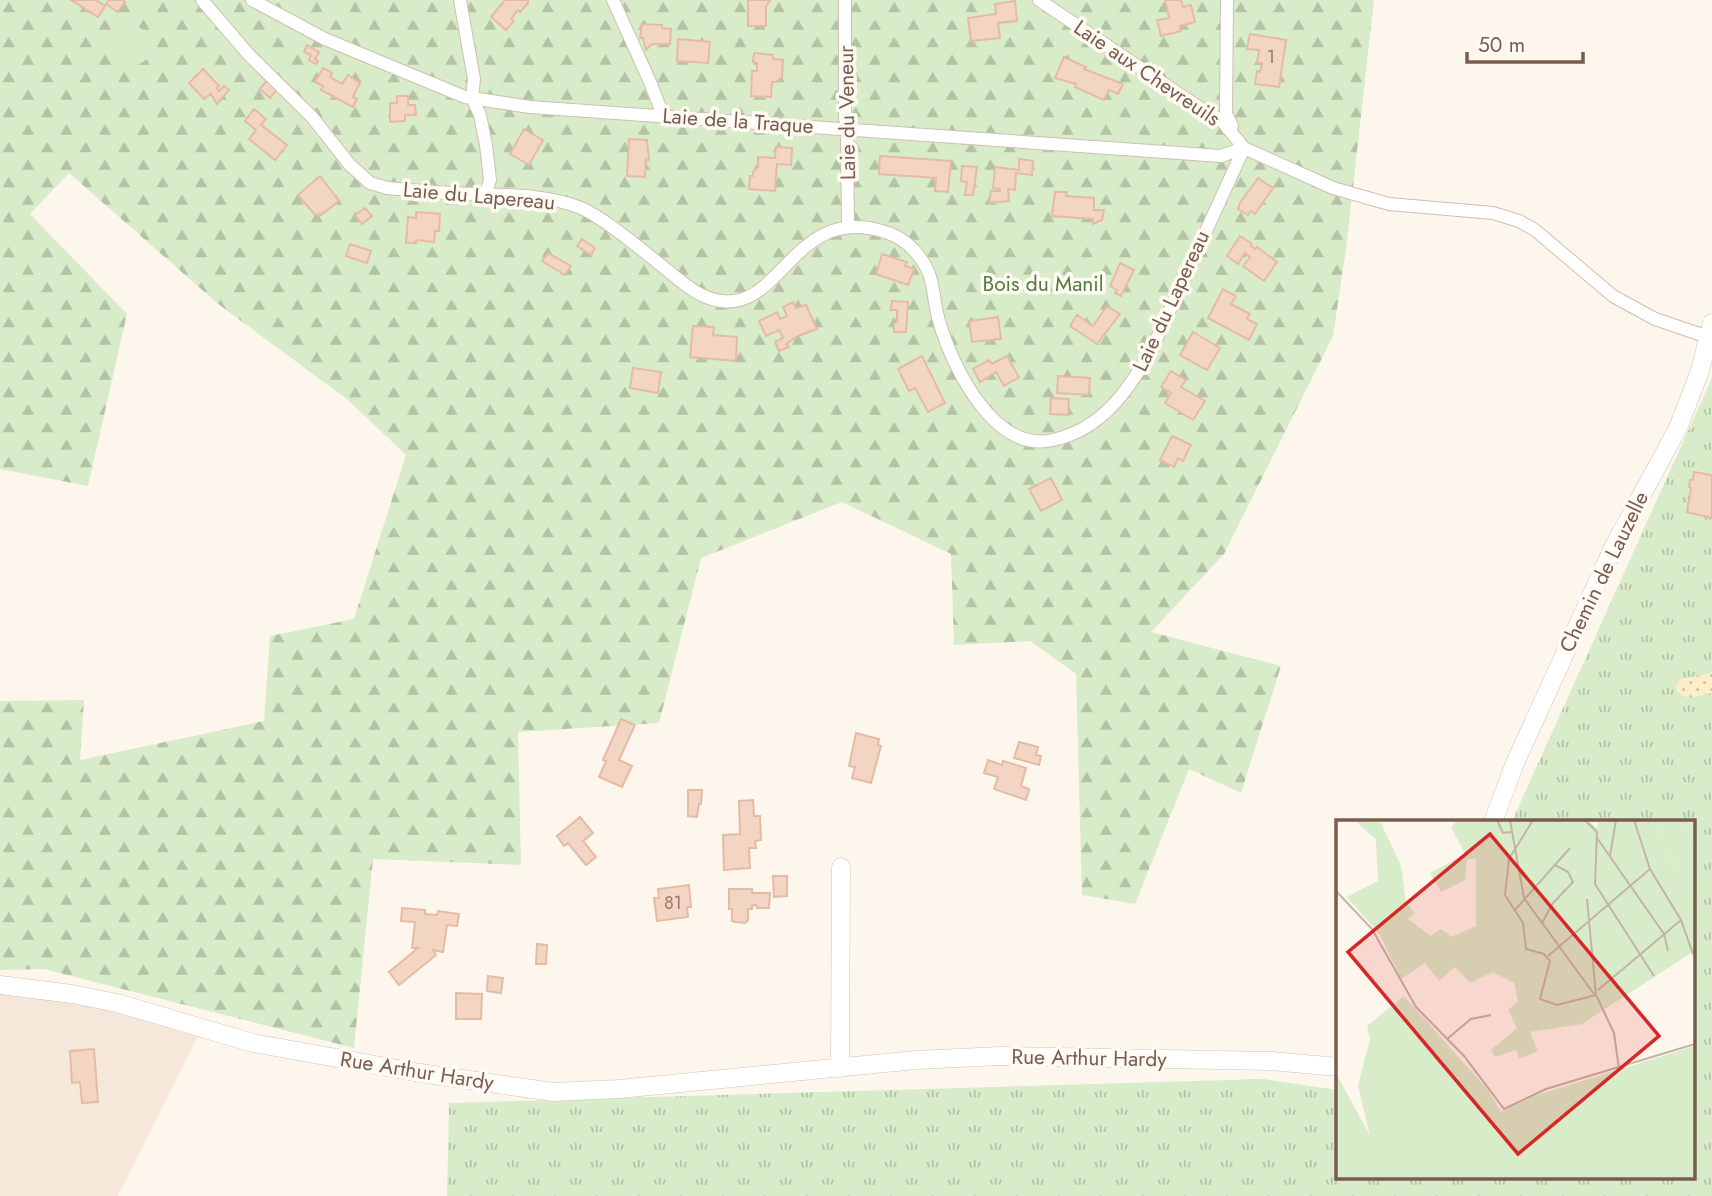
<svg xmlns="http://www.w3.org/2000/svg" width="1712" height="1196" font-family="Jost,sans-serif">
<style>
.residential{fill:#f5e8da}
.grass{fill:url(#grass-tufts)}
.forest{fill:url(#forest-firs)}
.sand{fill:url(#sand-dots)}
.garden{fill:#d8ecc9}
.building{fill:#f3d5c3;stroke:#e6bba3;stroke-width:2}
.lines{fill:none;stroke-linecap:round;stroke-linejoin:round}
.street-casing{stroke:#d1beb0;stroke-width:14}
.secondary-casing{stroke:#d6c0b0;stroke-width:19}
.street{stroke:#fff;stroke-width:12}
.secondary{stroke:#fff;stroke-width:18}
.labels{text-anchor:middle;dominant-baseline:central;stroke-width:7;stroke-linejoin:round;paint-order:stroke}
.number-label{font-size:18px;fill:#987a6a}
.street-label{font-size:21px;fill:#7a5c4d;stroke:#fffaf3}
.park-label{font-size:21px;fill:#537a41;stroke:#fffaf3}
.inset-road{fill:none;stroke:#c5b3a7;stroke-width:2}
.view{fill:#d62828;fill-opacity:0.15;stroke:#d62828;stroke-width:3.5}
.inset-edge{fill:none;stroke:#7a5c4d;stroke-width:3.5}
</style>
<defs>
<pattern id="grass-tufts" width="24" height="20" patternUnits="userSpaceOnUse" patternTransform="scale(1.75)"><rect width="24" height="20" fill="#d8ecc9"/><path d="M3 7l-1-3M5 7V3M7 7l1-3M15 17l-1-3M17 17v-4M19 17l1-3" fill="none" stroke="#b4c2a5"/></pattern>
<pattern id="forest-firs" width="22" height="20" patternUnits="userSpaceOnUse" patternTransform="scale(1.75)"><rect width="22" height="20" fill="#d8ecc9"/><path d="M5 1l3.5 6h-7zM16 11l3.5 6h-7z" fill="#b4c2a5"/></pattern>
<pattern id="sand-dots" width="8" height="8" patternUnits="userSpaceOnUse" patternTransform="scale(1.75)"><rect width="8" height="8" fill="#fcefc7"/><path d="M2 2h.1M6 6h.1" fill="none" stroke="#d1c5a4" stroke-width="1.8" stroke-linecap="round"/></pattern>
</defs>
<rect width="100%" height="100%" fill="#fdf6ec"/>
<!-- residential -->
<path class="residential" d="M 0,992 L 44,994 L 199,1034 L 118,1196 L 0,1196 Z"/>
<!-- grass -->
<path class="grass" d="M 1712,378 L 1712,1196 L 447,1196 L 449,1103 L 1264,1079 L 1337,1090 L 1338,1177 L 1693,1177 L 1693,822 L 1512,821 Z"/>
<!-- forest -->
<path class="forest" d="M 0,0 L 1374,0 L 1346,249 L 1333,336 L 1224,554 L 1151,632 L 1281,666 L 1241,793 L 1189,769 L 1135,904 L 1082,895 L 1076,674 L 1030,641 L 954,645 L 951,554 L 842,502 L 701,558 L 659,723 L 518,732 L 521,865 L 373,859 L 354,1048 L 44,969 L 0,970 L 0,701 L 84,700 L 80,760 L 264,721 L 270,636 L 354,619 L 406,455 L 348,400 L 217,303 L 69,173 L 30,214 L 127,314 L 88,486 L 0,469 Z"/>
<!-- sand -->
<path class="sand" d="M 1712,673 L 1712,693 C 1697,695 1689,703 1677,691 L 1675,686 L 1681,679 Z"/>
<!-- garden -->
<path class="garden" d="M111 46a20 20 0 1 1 40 0a20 20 0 1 1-40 0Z"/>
<!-- building -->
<path class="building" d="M 71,0 L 96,0 L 105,6 L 98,17 Z
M 109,0 L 122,0 L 125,2 L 118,12 L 106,4 Z
M 505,0 L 528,0 L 528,3 L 520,12 L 518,10 L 511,19 L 514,21 L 506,30 L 491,17 Z
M 748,0 L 770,0 L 766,7 L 766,26 L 748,26 Z
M 1165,0 L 1181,0 L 1183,7 L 1191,5 L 1195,22 L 1180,26 L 1181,31 L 1161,36 L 1157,20 L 1169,18 Z
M 1015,1 L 1017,21 L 998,23 L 1000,38 L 971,41 L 968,18 L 996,14 L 995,4 Z
M 642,24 L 662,25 L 662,28 L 671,29 L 670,44 L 652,44 L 646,50 L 643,38 L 640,38 Z
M 1250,34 L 1286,40 L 1279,87 L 1255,84 L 1257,71 L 1260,72 L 1262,63 L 1257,63 L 1259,50 L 1247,49 Z
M 678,39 L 710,42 L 708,63 L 677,61 Z
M 307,45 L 319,52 L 315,59 L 318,61 L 316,64 L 309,60 L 311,55 L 304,52 Z
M 754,53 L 773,55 L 773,59 L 783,60 L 782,77 L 776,82 L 772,82 L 771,97 L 751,96 L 752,71 L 757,71 L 757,63 L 753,62 Z
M 1064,57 L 1086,67 L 1084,69 L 1123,84 L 1118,94 L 1109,90 L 1104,100 L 1075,87 L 1076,84 L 1055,78 Z
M 323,68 L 332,73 L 330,77 L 342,84 L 348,75 L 360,83 L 353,97 L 357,99 L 353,107 L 321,90 L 323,86 L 315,82 Z
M 203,69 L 219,86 L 217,88 L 219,91 L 224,86 L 229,90 L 217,104 L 211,94 L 204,99 L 189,83 Z
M 268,79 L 278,88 L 270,98 L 260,89 Z
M 397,96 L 408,96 L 408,105 L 415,105 L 416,115 L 405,115 L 405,121 L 390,122 L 390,103 L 397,103 Z
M 254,109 L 266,119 L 261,125 L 287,145 L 275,160 L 249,139 L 256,130 L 245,121 Z
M 524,129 L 543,140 L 529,165 L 510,154 Z
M 629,139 L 647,140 L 649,160 L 646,159 L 645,177 L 627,176 Z
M 776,147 L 792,148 L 791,165 L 777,164 L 775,191 L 749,189 L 750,176 L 753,176 L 753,172 L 758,167 L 758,157 L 775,158 Z
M 880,156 L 951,161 L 948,192 L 935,191 L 936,178 L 879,174 Z
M 1019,159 L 1033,161 L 1032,175 L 1016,173 L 1015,190 L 1008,189 L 1009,201 L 989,203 L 991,191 L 1000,191 L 1000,189 L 993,188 L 995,167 L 1019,170 Z
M 962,166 L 977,167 L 973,195 L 965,195 L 967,182 L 961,181 Z
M 320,176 L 339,201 L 321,215 L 319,214 L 316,216 L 298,195 Z
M 1258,178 L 1273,188 L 1255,214 L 1251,211 L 1248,215 L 1238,209 L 1240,203 Z
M 1055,192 L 1067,192 L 1066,196 L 1094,198 L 1094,210 L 1104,210 L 1102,220 L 1093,224 L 1093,219 L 1052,216 Z
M 365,208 L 372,216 L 362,224 L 355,215 Z
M 416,212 L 440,214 L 439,231 L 435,231 L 434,242 L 416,240 L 416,243 L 406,243 L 408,217 L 416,218 Z
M 1240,236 L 1252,244 L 1251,246 L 1255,249 L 1257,247 L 1277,262 L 1264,281 L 1243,266 L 1250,257 L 1245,253 L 1238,264 L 1227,256 Z
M 582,239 L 595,248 L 591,255 L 577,246 Z
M 350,244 L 371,251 L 367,263 L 346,256 Z
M 548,253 L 571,266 L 565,275 L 542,261 Z
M 882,254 L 907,262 L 905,266 L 914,269 L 908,285 L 876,274 Z
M 1120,263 L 1134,270 L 1121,296 L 1115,293 L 1117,290 L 1110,286 Z
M 1223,289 L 1236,296 L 1231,304 L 1250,314 L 1247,319 L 1257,324 L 1249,340 L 1208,318 Z
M 892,301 L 908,302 L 906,332 L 894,332 L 894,323 L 897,322 L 897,310 L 891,310 Z
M 793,302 L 796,308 L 806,305 L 817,329 L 798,336 L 786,344 L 789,347 L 779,351 L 775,342 L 783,338 L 779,330 L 766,336 L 759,321 L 777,312 L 780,319 L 787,316 L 783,307 Z
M 1107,306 L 1120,314 L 1097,344 L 1070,326 L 1077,315 L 1093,326 Z
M 998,317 L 1001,339 L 972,342 L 969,321 Z
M 693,326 L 714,327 L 713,335 L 737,337 L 736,361 L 690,357 Z
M 1193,332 L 1220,348 L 1207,370 L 1180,355 Z
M 922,356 L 945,403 L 928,412 L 915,388 L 909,391 L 898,369 Z
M 1007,356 L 1019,377 L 1004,386 L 996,372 L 980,382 L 973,369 L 989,360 L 992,364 Z
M 633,368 L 661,372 L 658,393 L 630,388 Z
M 1171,371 L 1186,380 L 1181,387 L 1205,401 L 1193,420 L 1165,403 L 1171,393 L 1161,387 Z
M 1058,376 L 1090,378 L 1089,395 L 1057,393 Z
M 1051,398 L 1069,399 L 1068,415 L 1050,414 Z
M 1172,436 L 1191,445 L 1183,461 L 1178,458 L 1174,467 L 1160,460 Z
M 1694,472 L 1712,475 L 1712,518 L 1687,512 L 1691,488 L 1689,487 L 1690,480 L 1693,480 Z
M 1051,478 L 1062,500 L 1041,511 L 1029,489 Z
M 621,719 L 635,725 L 619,760 L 632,766 L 622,787 L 599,777 L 606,761 L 603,760 Z
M 856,733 L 879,739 L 878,745 L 881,746 L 871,783 L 852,778 L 855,767 L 849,766 Z
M 1019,742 L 1038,747 L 1036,755 L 1041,756 L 1039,765 L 1014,758 Z
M 988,760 L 1002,765 L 1003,761 L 1026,768 L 1021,786 L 1029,789 L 1026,800 L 994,789 L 998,777 L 984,773 Z
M 688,790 L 702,790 L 701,804 L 699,804 L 697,817 L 688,816 Z
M 753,800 L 754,816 L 760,816 L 761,840 L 755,841 L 756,848 L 749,848 L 750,868 L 724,870 L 723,835 L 740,834 L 739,801 Z
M 580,817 L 593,833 L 583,841 L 596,857 L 586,865 L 568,843 L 564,846 L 557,836 Z
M 773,876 L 787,876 L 787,896 L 774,897 Z
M 689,885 L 691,907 L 687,907 L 688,917 L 657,921 L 654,898 L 659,898 L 658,889 Z
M 729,889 L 752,889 L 752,893 L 770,893 L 769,908 L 757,908 L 756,905 L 752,905 L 752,909 L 748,909 L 748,920 L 745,923 L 735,922 L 732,921 L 732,909 L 729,909 Z
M 402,908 L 425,910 L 425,914 L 437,915 L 438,911 L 459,914 L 457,926 L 447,925 L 443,952 L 433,950 L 436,955 L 399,985 L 389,972 L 418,948 L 412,948 L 415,922 L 401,921 Z
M 537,944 L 547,945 L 546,964 L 536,964 Z
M 488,976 L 503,978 L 501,993 L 487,991 Z
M 456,993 L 482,994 L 481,1019 L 456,1019 Z
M 94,1049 L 98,1102 L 82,1103 L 80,1082 L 72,1083 L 70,1051 Z"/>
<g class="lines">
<!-- street casing -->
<g class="street-casing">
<path id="street" d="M 202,0 L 249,55 L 312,117 L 350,165 L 370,183 L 387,188 C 410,190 432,192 455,193 C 496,196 542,192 581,208 C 606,219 644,252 667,270 C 683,283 699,298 721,301 C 782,310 795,203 885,232 C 902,237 916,250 925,265 C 935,282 933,302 939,321 C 952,366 994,454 1053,440 C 1102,429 1127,392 1151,351 L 1244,148
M 252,0 L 325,39 L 465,97 L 530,107 L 1221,156 L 1244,148
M 460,0 L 474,79 L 472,98 L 480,115 L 486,145 L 490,180 L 486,193
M 613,0 L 650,82 L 663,115
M 845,0 L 845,119 L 849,129 L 847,139 L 848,226
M 1039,0 L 1203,110 L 1221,120 L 1244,148 L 1333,188 L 1389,204 L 1493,213 L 1519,221 L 1535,230 L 1613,296 L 1655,319 L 1708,337
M 1227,0 L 1226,114 L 1232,126"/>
</g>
<!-- secondary casing -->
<g class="secondary-casing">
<path id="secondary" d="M 1493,822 L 1515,763 L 1614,546 L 1678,428 L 1700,371 L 1712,323
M 0,985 L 72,994 L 117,1003 L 253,1043 L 420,1073 L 553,1092 L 619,1089 L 916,1060 L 1000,1056 L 1271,1061 L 1338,1067
M 840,1068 L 841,867"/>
</g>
<!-- street -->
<use href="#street" class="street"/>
<!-- secondary -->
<use href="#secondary" class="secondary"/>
</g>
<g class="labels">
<!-- number labels -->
<g class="number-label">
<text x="1271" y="57">1</text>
<text x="673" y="903">81</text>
</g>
<!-- street labels -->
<g class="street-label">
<text transform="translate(1147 73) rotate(34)">Laie aux Chevreuils</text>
<text transform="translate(847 113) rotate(-91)">Laie du Veneur</text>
<text transform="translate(738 121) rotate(4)">Laie de la Traque</text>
<text transform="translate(479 196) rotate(5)">Laie du Lapereau</text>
<text transform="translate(1171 301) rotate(-65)">Laie du Lapereau</text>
<text transform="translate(1604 572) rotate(-64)">Chemin de Lauzelle</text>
<text transform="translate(1089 1058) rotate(1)">Rue Arthur Hardy</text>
<text transform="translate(417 1071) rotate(9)">Rue Arthur Hardy</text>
</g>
<!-- park labels -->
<g class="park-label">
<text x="1043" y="284">Bois du Manil</text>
</g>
</g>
<!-- overview -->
<g transform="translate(1336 820)">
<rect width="359" height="359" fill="#fdf6ec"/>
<path d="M 322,0 L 342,0 L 359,37 L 359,67 L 332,35 ZM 68,176 L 152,270 L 165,292 L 198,276 L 359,226 L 359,359 L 0,359 L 0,253 L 34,316 L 22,266 L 34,219 L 31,206 Z" fill="#d8ecc9"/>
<path d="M 19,0 L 45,3 L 65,46 L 70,82 L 79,93 L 72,99 L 95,116 L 105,109 L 116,117 L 140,106 L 140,39 L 131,39 L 129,60 L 105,72 L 94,53 L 129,34 L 115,7 L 122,0 L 251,0 L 261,8 L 263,0 L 322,0 L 332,35 L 359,67 L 359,140 L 355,133 L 246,204 L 194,212 L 202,231 L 183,239 L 180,230 L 159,237 L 155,230 L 181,208 L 172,190 L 182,181 L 178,163 L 157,152 L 134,163 L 119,147 L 103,161 L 89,143 L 65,159 L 44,115 L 11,77 L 42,61 L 40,20 ZM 342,0 L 359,0 L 359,37 L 347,11 ZM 353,291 L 359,291 L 356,315 L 341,308 Z" fill="#d8ecc9"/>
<path class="inset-road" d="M 161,0 L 167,13 L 175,12M 174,0 L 188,78 L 258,174M 197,0 L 173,39 L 169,75 L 187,103 L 190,129 L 208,134 L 214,141 L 204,179 L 221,185 L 260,175M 249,0 L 261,12 L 259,64 L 318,156M 298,0 L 314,49 L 345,100 L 357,134M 261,18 L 328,114 L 332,131M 274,36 L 280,0M 0,71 L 36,109 L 80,187 L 128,236 L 168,289 L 210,269 L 359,224M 251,79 L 260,175 L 278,213 L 283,249M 179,90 L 234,28M 206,103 L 217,83 L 237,62 L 232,52 L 219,45M 212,136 L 314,49M 262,170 L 345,100M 111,219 L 135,199 L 155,195"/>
<path class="view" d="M 154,14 L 323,216 L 182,334 L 12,132 Z"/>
<rect width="359" height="359" class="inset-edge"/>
</g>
<!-- scale -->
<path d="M1467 52v10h116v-10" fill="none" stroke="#7a5c4d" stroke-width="3.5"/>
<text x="1478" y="52" font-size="21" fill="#7a5c4d" stroke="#fffaf3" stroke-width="5" paint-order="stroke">50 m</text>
</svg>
